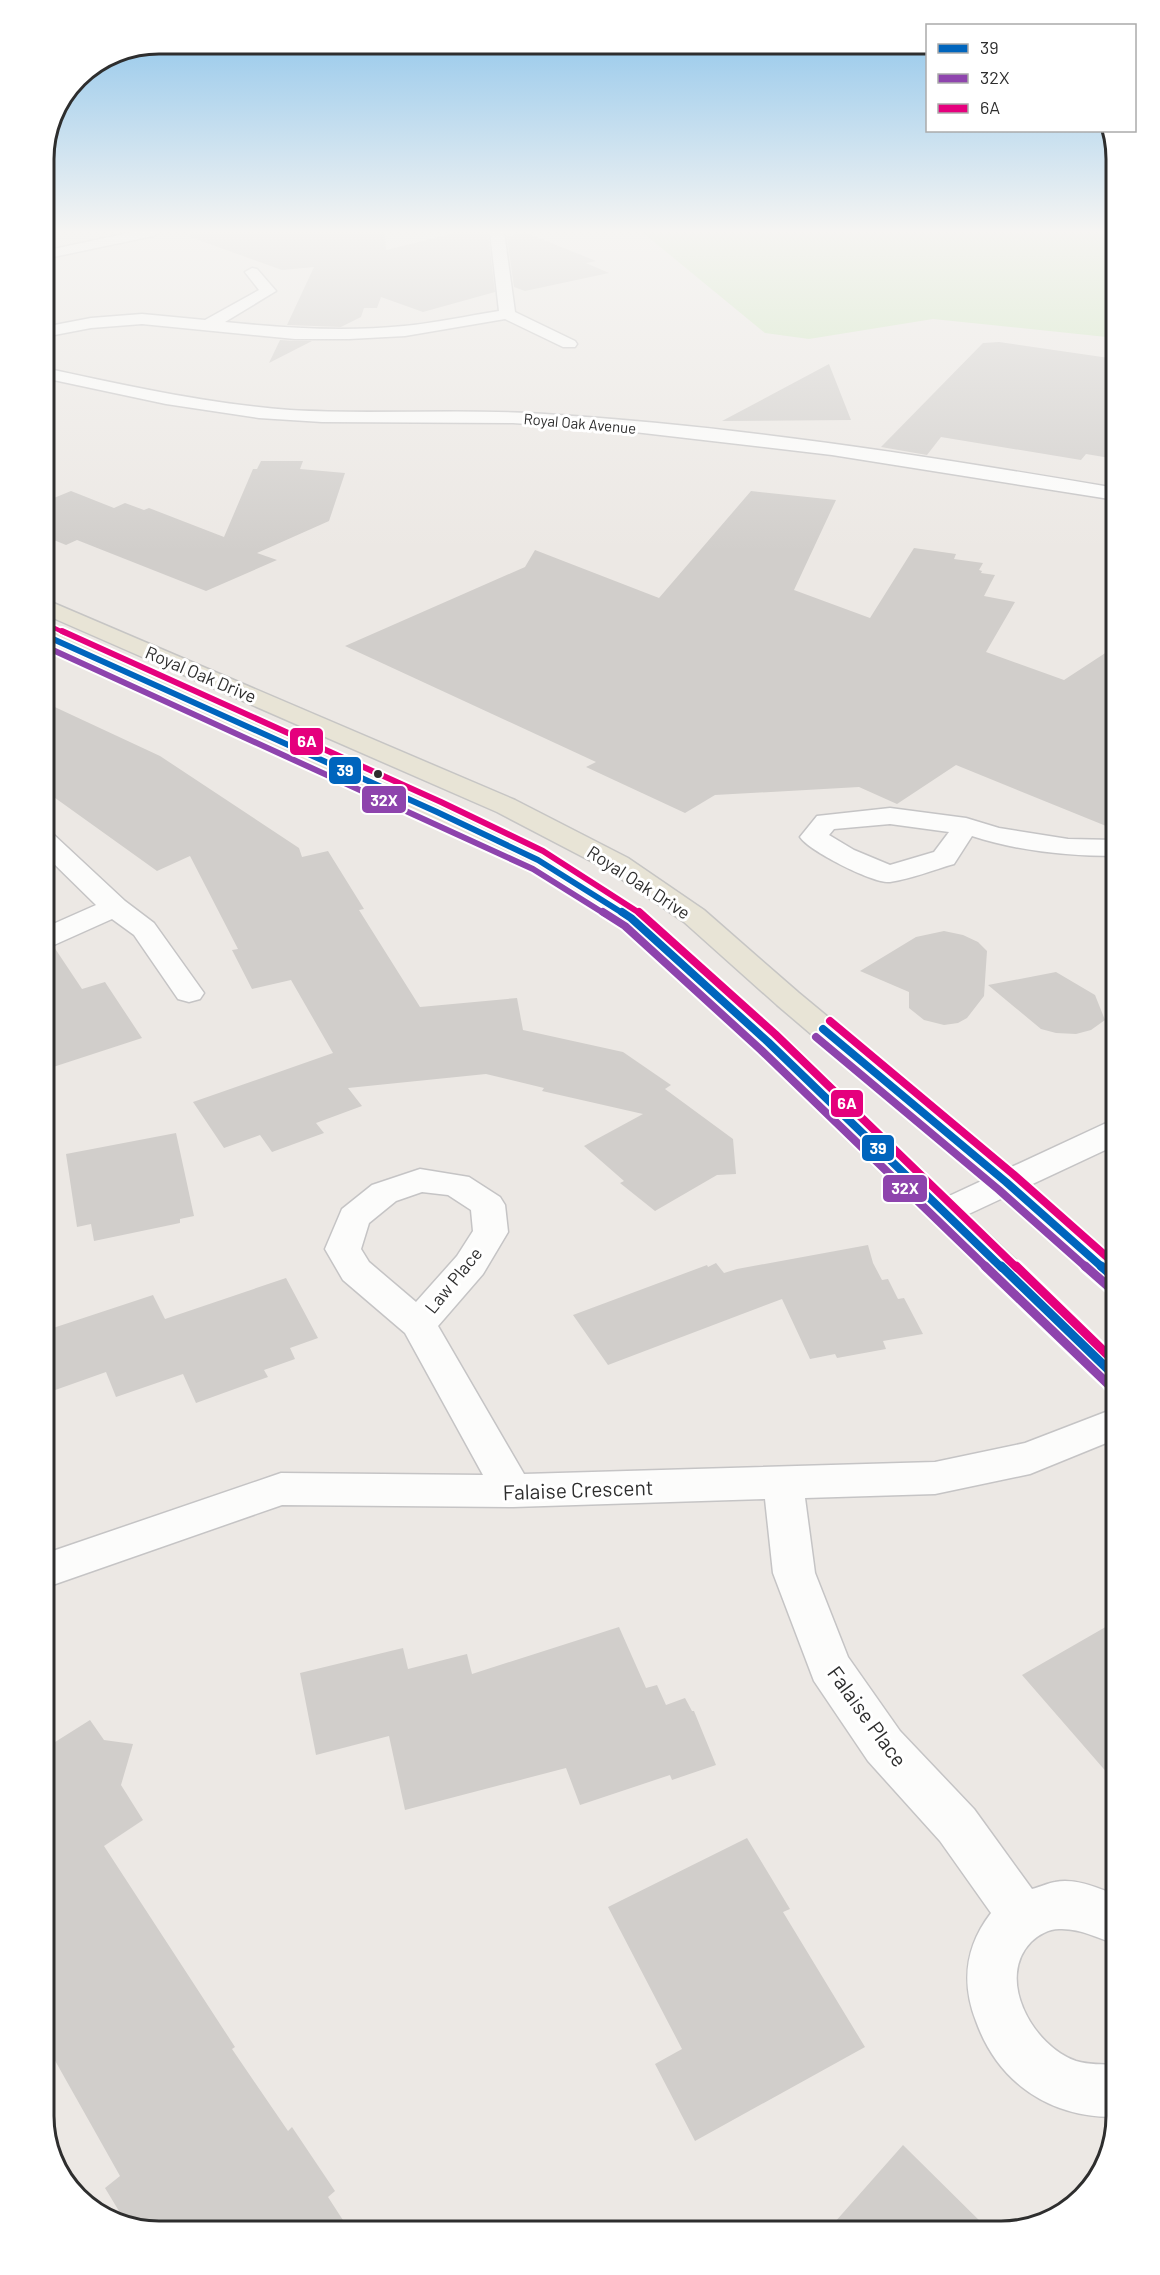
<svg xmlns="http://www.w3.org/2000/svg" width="1160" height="2275" font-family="Barlow,sans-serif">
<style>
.green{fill:#cee6be}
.building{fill:#d1cecb}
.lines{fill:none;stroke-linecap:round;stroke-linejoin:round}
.minor-casing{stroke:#c5c4c5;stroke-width:3}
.major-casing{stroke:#c6c5c4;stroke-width:3}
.minor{fill:#fcfcfb;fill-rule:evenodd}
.major{fill:#e8e4d6;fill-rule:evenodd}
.bus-1-far2-casing{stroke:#fff;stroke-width:10}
.bus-1-far1-casing{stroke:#fff;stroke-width:12}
.bus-1-casing{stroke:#fff;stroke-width:14}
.bus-2-far2-casing{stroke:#fff;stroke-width:10}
.bus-2-far1-casing{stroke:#fff;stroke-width:12}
.bus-2-casing{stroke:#fff;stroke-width:14}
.bus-3-far3-casing{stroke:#fff;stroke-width:8}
.bus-3-far2-casing{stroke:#fff;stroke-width:10}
.bus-3-far1-casing{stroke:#fff;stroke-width:12}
.bus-3-casing{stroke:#fff;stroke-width:14}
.bus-1-far2{stroke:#0065bd;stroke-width:6}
.bus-1-far1{stroke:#0065bd;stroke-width:8}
.bus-1{stroke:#0065bd;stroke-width:9}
.bus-2-far2{stroke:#8e44ad;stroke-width:6}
.bus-2-far1{stroke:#8e44ad;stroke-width:8}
.bus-2{stroke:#8e44ad;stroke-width:9}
.bus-3-far3{stroke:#e5007d;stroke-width:4.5}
.bus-3-far2{stroke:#e5007d;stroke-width:6}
.bus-3-far1{stroke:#e5007d;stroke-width:8}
.bus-3{stroke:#e5007d;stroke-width:9}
.bus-dot{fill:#2e2e2e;stroke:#fff;stroke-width:2}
.labels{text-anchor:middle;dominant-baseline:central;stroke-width:6;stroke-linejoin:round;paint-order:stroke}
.far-street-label{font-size:15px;fill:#2e2e2e;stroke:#fff}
.street-label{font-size:18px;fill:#2e2e2e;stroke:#fff}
.near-street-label{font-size:21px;fill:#2e2e2e;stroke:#fff}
.rim{fill:none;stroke:#2e2e2e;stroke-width:3}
.line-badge{stroke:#fff;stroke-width:2}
.badge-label{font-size:16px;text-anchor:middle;font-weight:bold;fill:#fff}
</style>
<rect width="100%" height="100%" fill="#ece8e4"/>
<!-- green -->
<path class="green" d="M 642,232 L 1116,232 L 1116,338 L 933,319 L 809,339 L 765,333 Z"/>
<!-- building -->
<path class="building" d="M 191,232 L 385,232 L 386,250 L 459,232 L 484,232 L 488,233 L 495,292 L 423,312 L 381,297 L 377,308 L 364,308 L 361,317 L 341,327 L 287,325 L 314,267 L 282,270 L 190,237 Z
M 524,232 L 596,261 L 586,263 L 609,273 L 525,291 L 514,287 L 507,237 Z
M 280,340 L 295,341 L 312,341 L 269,363 Z
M 999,342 L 1116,359 L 1116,459 L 1086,454 L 1081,460 L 941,437 L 927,455 L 881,447 L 983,343 Z
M 829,364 L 851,420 L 722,421 Z
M 261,461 L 303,461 L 300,469 L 345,473 L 329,521 L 257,553 L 277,560 L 206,591 L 77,540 L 66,545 L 44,536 L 44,502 L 71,491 L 114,508 L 125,503 L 144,510 L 149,508 L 224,537 L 253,469 L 257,469 Z
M 751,491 L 836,500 L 794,590 L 870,618 L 914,548 L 956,554 L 954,559 L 983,563 L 979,570 L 982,571 L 981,573 L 995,575 L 984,596 L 1015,602 L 986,652 L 1064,680 L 1116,646 L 1116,830 L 956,765 L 897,804 L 859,787 L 715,795 L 685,813 L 586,767 L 596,762 L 345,646 L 525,567 L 535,550 L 659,598 Z
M 44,702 L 160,756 L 299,848 L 302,857 L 328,851 L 364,909 L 359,910 L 420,1007 L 517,998 L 523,1030 L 623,1052 L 671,1085 L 665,1089 L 733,1139 L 736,1174 L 717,1175 L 655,1211 L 620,1183 L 624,1181 L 584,1146 L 643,1114 L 542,1091 L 544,1088 L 486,1074 L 348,1088 L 362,1106 L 316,1123 L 324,1133 L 272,1152 L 260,1135 L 224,1148 L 193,1102 L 333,1053 L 291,980 L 252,989 L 232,950 L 238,949 L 190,856 L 157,871 L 44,790 Z
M 944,931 L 963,935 L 978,942 L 987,951 L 984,996 L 967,1018 L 958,1023 L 944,1025 L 924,1020 L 909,1008 L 909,992 L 860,971 L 916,937 Z
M 54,947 L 82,989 L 105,982 L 142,1038 L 44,1070 L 44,950 Z
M 1056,972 L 1095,995 L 1105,1020 L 1091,1030 L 1076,1034 L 1056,1033 L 1041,1029 L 988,985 Z
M 176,1133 L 194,1216 L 180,1219 L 180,1223 L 94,1241 L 91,1224 L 77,1227 L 66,1154 Z
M 868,1245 L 873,1263 L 882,1280 L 888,1279 L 898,1299 L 904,1298 L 923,1334 L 883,1341 L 886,1349 L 837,1358 L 835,1354 L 810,1359 L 782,1299 L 608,1365 L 573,1315 L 707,1265 L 708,1267 L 716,1263 L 724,1273 L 737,1269 Z
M 286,1278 L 318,1338 L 290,1348 L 295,1359 L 264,1370 L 268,1377 L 196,1403 L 183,1374 L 116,1397 L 106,1372 L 44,1394 L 44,1331 L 153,1295 L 165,1319 Z
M 1116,1621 L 1116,1783 L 1022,1675 Z
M 619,1627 L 646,1688 L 657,1685 L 666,1705 L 685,1698 L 692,1711 L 694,1711 L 716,1765 L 672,1780 L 670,1775 L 580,1805 L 566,1768 L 405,1810 L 389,1736 L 316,1755 L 300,1673 L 403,1648 L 408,1669 L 467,1654 L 472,1674 Z
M 90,1720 L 104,1740 L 133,1744 L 121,1785 L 143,1820 L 104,1846 L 235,2047 L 232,2049 L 288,2131 L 292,2127 L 335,2191 L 328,2197 L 350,2231 L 152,2231 L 125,2221 L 105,2188 L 120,2176 L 44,2041 L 44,1749 Z
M 747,1838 L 790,1909 L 783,1912 L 865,2047 L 695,2141 L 655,2064 L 682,2049 L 608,1907 Z
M 903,2145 L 990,2231 L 827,2231 Z"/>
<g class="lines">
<!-- minor casing -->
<g class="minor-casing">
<path id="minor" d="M 133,232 L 160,232 L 153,236 L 44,259 L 44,251 Z
M 490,232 L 504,232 L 515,312 L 575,341 L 577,344 L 575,347 L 563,347 L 505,319 L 405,336 L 349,339 L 295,339 L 142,324 L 91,328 L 44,337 L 44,327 L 91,318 L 142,314 L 205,320 L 259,290 L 245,272 L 252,268 L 257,269 L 276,291 L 225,322 C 285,328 344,332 404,326 C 435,323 467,316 499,311 Z
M 44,368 C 125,385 207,404 290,410 C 375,415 460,408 545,414 C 737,426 927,456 1116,488 L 1116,500 L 832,455 L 617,430 L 513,423 L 322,422 L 259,418 L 166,404 L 44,378 Z
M 890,808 L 966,818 L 999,828 L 1068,839 L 1116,840 L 1116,856 C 1068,856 1018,851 972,836 L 954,864 C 933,870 911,879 890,882 C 874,884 809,851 800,837 L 817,816 ZM 890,824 L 949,832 L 934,852 L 890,865 L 854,850 L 829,835 L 834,829 Z
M 44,832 L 53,834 L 125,901 L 154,923 L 204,993 L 200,999 L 189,1002 L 178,999 L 134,935 L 112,919 L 54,945 L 44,948 L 44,928 L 96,905 L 44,854 Z
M 1116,1121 L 1116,1145 L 958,1219 L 946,1223 L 934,1219 L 929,1211 L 934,1203 L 1104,1124 Z
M 420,1169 L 469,1177 L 500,1197 L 505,1205 L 508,1232 L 483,1274 L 438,1326 L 524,1474 L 935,1462 L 1025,1443 L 1116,1408 L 1116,1439 L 1030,1474 L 935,1494 L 805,1498 L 815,1573 L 848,1657 L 900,1731 L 974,1809 L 1032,1889 C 1040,1887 1048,1883 1055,1882 C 1076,1878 1098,1888 1116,1895 L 1116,1944 C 1097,1938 1080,1928 1059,1929 C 1049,1929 1038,1935 1031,1942 C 995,1979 1033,2046 1076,2061 C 1089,2065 1103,2064 1116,2065 L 1116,2117 C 1050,2118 998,2083 976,2021 C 961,1982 965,1947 991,1913 L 940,1841 L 868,1761 L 814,1681 L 773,1573 L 765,1499 L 513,1507 L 282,1505 L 44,1588 L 44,1554 L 281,1473 L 483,1475 L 405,1333 L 343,1280 L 325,1249 L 342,1209 L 372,1185 ZM 422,1192 L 448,1195 L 471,1210 L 473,1231 L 457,1256 L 416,1302 L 369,1262 L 361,1249 L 369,1223 L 396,1201 Z"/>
</g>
<!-- major casing -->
<g class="major-casing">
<path id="major" d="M 44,599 L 515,800 L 628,858 L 704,910 L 799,993 L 1018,1174 L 1116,1259 L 1116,1292 L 1103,1288 L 994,1190 L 777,1005 L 684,922 L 608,870 L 497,812 L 44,614 Z
M 44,628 L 446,806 L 548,854 L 641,912 L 779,1035 L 1116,1355 L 1116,1391 L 1103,1387 L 757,1049 L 621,924 L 528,866 L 428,818 L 44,643 Z"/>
</g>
<!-- minor -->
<use href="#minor" class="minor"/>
<!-- major -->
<use href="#major" class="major"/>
<!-- bus-1-far2 casing -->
<g class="bus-1-far2-casing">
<path id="bus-1-far2" d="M 44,635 L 437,812 L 538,860 L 624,914"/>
</g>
<!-- bus-1-far1 casing -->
<g class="bus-1-far1-casing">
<path id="bus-1-far1" d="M 622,912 L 631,918 L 768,1042 L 1002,1268
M 823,1029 L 1006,1182 L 1103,1268"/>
</g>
<!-- bus-1 casing -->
<g class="bus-1-casing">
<path id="bus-1" d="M 1001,1266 L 1116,1377
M 1101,1266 L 1116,1279"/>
</g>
<!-- bus-2-far2 casing -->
<g class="bus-2-far2-casing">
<path id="bus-2-far2" d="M 44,646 L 533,869 L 605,914"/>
</g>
<!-- bus-2-far1 casing -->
<g class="bus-2-far1-casing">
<path id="bus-2-far1" d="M 603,912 L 625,926 L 761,1050 L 987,1268
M 816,1037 L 999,1190 L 1087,1268"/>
</g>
<!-- bus-2 casing -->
<g class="bus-2-casing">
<path id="bus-2" d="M 985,1266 L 1109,1385
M 1085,1266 L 1109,1287"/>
</g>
<!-- bus-3-far3 casing -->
<g class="bus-3-far3-casing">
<path id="bus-3-far3" d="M 48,625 L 65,633"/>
</g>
<!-- bus-3-far2 casing -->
<g class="bus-3-far2-casing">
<path id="bus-3-far2" d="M 62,631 L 441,802 L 543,851 L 641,914"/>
</g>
<!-- bus-3-far1 casing -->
<g class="bus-3-far1-casing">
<path id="bus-3-far1" d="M 639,912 L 775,1034 L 1017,1268
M 830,1021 L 1013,1174 L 1116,1265"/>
</g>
<!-- bus-3 casing -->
<g class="bus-3-casing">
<path id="bus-3" d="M 1016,1266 L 1116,1363"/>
</g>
<!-- bus-1-far2 -->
<use href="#bus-1-far2" class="bus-1-far2"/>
<!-- bus-1-far1 -->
<use href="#bus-1-far1" class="bus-1-far1"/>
<!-- bus-1 -->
<use href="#bus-1" class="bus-1"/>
<!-- bus-2-far2 -->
<use href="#bus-2-far2" class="bus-2-far2"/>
<!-- bus-2-far1 -->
<use href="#bus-2-far1" class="bus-2-far1"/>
<!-- bus-2 -->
<use href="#bus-2" class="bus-2"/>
<!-- bus-3-far3 -->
<use href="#bus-3-far3" class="bus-3-far3"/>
<!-- bus-3-far2 -->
<use href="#bus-3-far2" class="bus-3-far2"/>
<!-- bus-3-far1 -->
<use href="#bus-3-far1" class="bus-3-far1"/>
<!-- bus-3 -->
<use href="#bus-3" class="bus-3"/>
</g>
<!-- sky -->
<linearGradient id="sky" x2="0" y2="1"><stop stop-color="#88c2ea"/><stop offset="0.42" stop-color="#f6f5f3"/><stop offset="1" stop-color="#f6f5f3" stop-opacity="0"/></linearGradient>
<rect width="1160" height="551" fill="url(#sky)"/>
<!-- markers -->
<circle class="bus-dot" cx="378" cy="774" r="5"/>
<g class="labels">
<!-- far-street labels -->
<g class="far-street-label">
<text transform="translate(580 423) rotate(5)">Royal Oak Avenue</text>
</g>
<!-- street labels -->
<g class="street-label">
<text transform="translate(201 674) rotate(23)">Royal Oak Drive</text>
<text transform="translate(639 882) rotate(33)">Royal Oak Drive</text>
<text transform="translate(453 1280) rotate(-51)">Law Place</text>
</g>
<!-- near-street labels -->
<g class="near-street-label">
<text transform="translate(578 1489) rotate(-2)">Falaise Crescent</text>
<text transform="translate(868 1716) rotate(54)">Falaise Place</text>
</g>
</g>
<!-- crop -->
<path d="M0 0H1160V2275H0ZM159 54H1001A105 105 0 0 1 1106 159V2116A105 105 0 0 1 1001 2221H159A105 105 0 0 1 54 2116V159A105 105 0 0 1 159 54Z" fill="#fff" fill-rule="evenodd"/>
<path class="rim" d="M159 54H1001A105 105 0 0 1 1106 159V2116A105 105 0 0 1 1001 2221H159A105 105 0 0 1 54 2116V159A105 105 0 0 1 159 54Z"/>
<g class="line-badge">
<rect x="289" y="727" width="35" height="29" rx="6" fill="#e5007d"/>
<rect x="328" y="756" width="34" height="29" rx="6" fill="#0065bd"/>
<rect x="361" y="785" width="46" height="29" rx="6" fill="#8e44ad"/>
<rect x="830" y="1089" width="34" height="29" rx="6" fill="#e5007d"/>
<rect x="861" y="1134" width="34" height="28" rx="6" fill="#0065bd"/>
<rect x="882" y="1174" width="46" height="29" rx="6" fill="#8e44ad"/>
</g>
<g class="badge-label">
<text x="307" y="747">6A</text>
<text x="345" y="776">39</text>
<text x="384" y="806">32X</text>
<text x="847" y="1109">6A</text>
<text x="878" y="1154">39</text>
<text x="905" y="1194">32X</text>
</g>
<!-- legend -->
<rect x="926" y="24" width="210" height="108" fill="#ffffff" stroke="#ababab" stroke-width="1.5"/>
<rect x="938" y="44" width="30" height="9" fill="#0065bd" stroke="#ababab" stroke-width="1.5"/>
<text x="980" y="54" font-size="18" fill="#2e2e2e">39</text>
<rect x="938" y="74" width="30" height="9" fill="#8e44ad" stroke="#ababab" stroke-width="1.5"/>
<text x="980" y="84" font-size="18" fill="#2e2e2e">32X</text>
<rect x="938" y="104" width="30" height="9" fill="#e5007d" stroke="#ababab" stroke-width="1.5"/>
<text x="980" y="114" font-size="18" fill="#2e2e2e">6A</text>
</svg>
